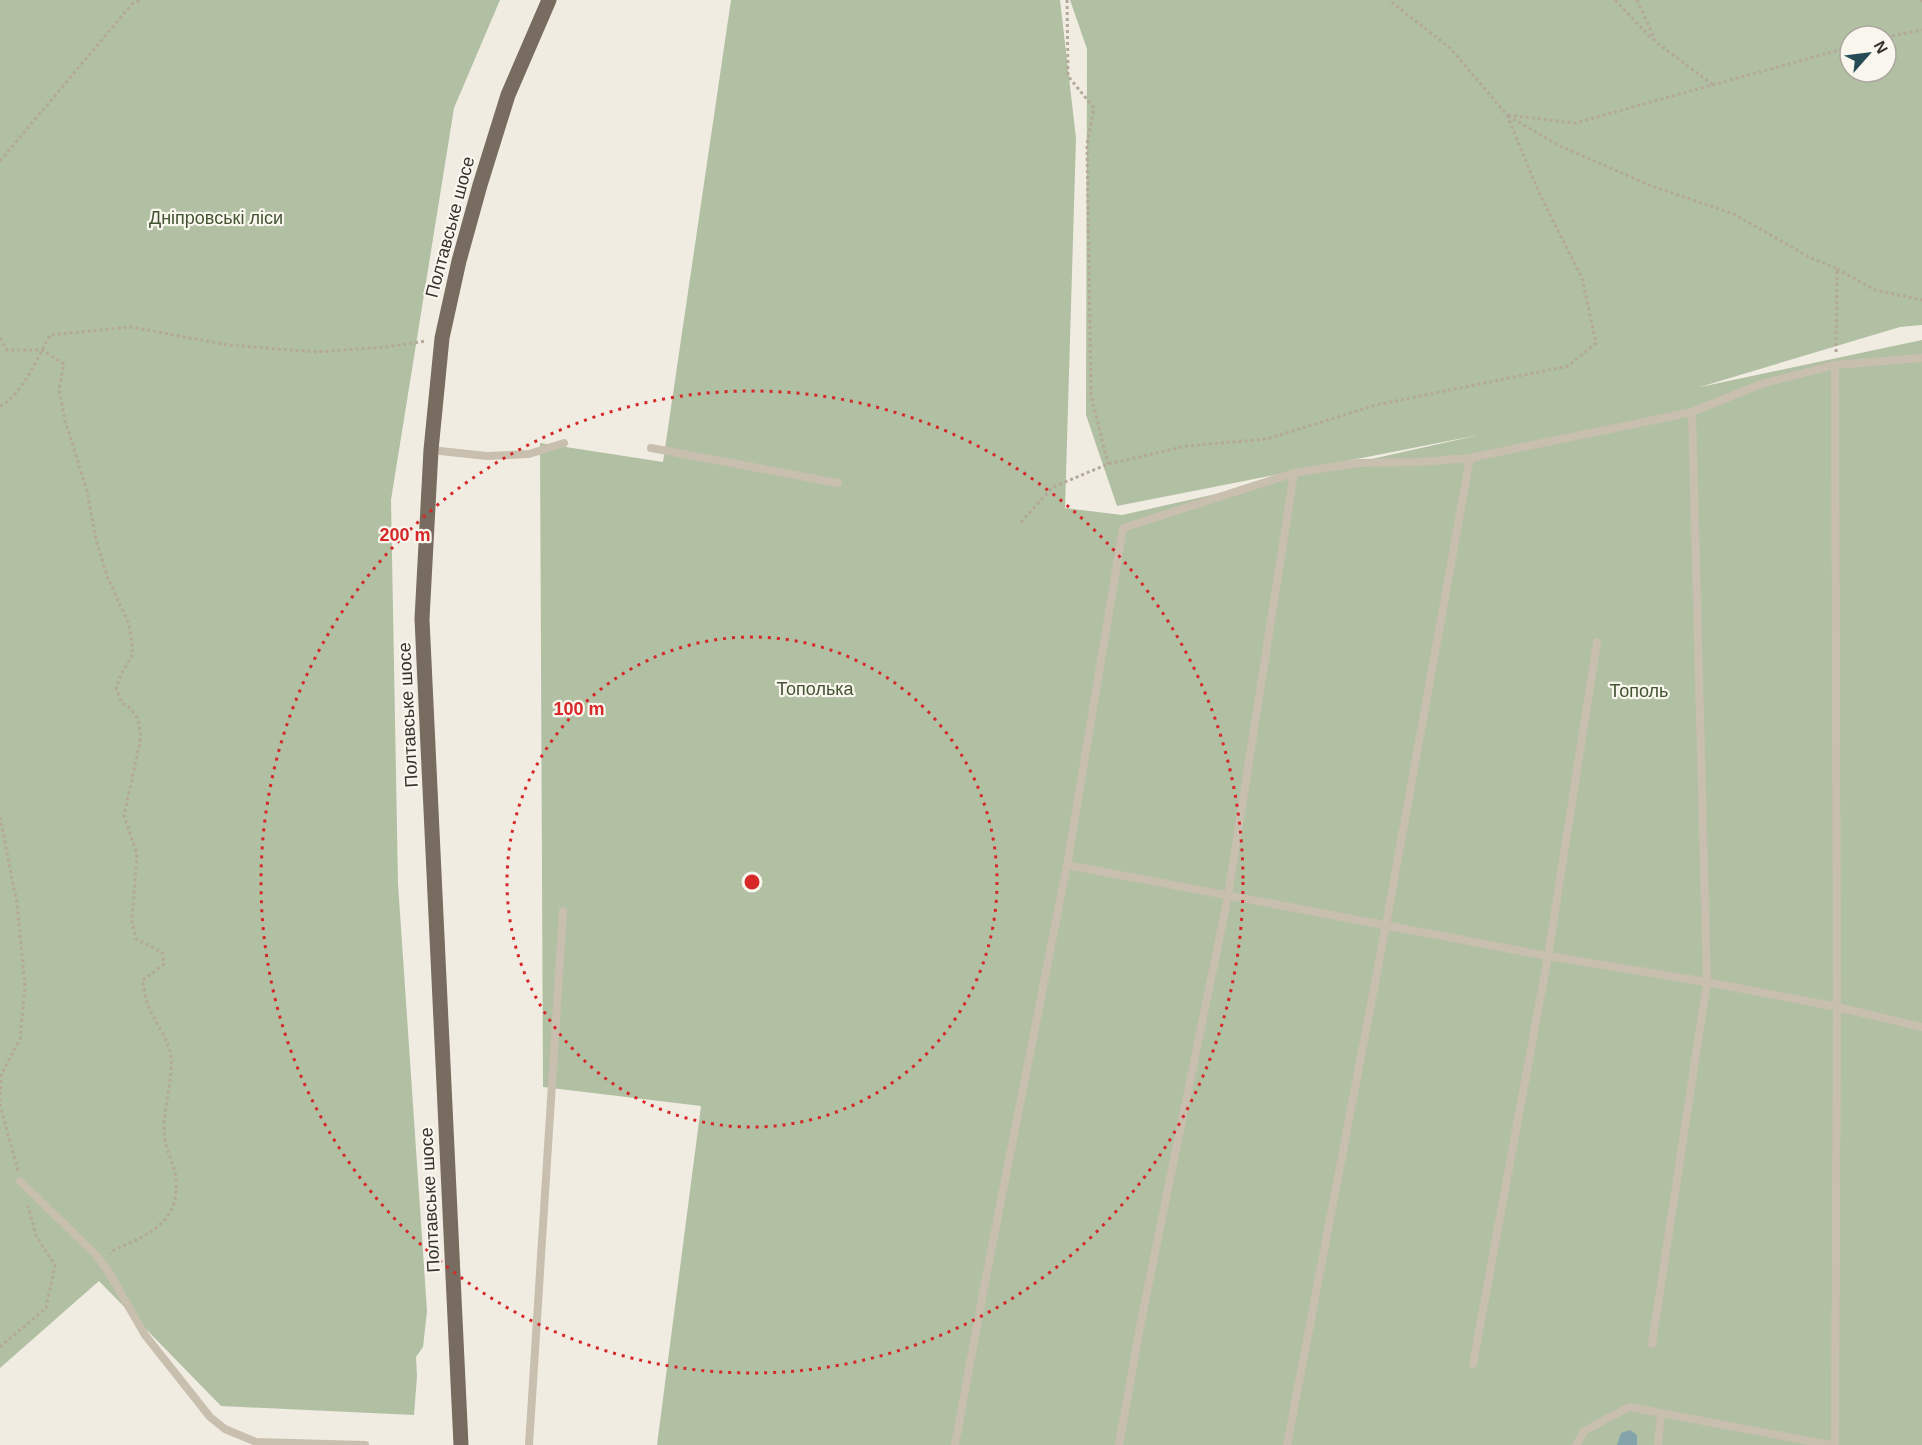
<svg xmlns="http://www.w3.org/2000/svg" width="1922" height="1445" font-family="Arial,sans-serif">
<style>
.green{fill:#b1bfa3;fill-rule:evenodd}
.water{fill:#84a4ab}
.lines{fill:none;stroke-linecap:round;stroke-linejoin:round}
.path{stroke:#b4a999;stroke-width:3;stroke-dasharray:3 3;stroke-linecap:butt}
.lane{stroke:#c9bfaf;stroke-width:8}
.primary{stroke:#786b5f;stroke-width:15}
.ring{fill:none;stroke:#d62828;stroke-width:3;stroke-dasharray:3 6}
.labels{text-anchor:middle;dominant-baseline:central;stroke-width:4.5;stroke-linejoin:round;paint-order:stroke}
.park-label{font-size:18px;fill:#425432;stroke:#f9f6ee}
.street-label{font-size:18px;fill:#38322c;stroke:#f9f6ee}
.centre{fill:#d62828;stroke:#f9f6ee;stroke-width:3}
.ring-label{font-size:18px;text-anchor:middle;font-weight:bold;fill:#d62828;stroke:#f9f6ee;stroke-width:4.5;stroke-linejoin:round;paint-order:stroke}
</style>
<rect width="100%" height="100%" fill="#f1ece2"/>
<!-- green -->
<path class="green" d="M 0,0 L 500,0 L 454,108 L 391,500 L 398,884 L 427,1311 L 423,1347 L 416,1357 L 417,1376 L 414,1415 L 221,1406 L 99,1281 L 0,1368 Z
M 731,0 L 1060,0 L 1076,138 L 1065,508 L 1122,515 L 1479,435 L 1117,506 L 1086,415 L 1087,49 L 1070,0 L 1922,0 L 1922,325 L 1900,327 L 1700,387 L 1922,340 L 1922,1445 L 657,1445 L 701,1106 L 543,1087 L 540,443 L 663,462 ZM 1850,36 L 1886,36 L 1886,72 L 1850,72 Z"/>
<!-- water -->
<path class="water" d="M 1630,1430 L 1637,1435 L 1637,1445 L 1617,1445 L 1621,1433 Z"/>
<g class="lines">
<!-- path -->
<path class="path" d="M 1067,0 L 1068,76 L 1094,108 L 1087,144 L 1091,395 L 1108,464
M 1615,0 L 1653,40
M 1637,0 L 1656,42 L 1713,85
M 1920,0 L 1922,1
M 1886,37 L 1922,30
M 1508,115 L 1575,123 L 1850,47
M 1508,116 L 1558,145 L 1649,185 L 1734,214 L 1809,257 L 1837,269 L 1836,355
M 0,161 L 132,4 L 141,0
M 1837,269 L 1875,290 L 1922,300
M 0,338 L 7,350 L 42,350 L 64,364 L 59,390 L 65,420 L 87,491 L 96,539 L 108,579 L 129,624 L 133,654 L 121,674 L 116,689 L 122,703 L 130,708 L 138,719 L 141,737 L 124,816 L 137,854 L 132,921 L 136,939 L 162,952 L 164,964 L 142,981 C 144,988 145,996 147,1003 C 153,1019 170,1041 171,1057 C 173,1085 161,1112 165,1140 C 167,1153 175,1166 176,1180 C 180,1224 145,1236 112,1251 L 110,1254
M 0,406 C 22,396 38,356 50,335 L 131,327 L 228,345 L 317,352 L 385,347 L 426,341
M 1021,522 L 1053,487 L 1108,464 L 1187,446 L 1267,439 L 1376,405 L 1568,366 L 1596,343 L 1582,278 L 1540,195 L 1507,115 L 1450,48 L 1389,0
M 0,817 L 17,904 L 25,986 L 20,1039 L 1,1075 L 0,1105 L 18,1171
M 0,1347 L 46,1308 L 55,1265 L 36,1236 L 28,1206"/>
<!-- lane -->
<path class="lane" d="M 651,448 L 838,483
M 431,450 L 487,456 L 529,454 L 564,443
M 1067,865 L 1548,956 L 1707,982 L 1837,1007 L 1922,1027
M 20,1181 L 95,1254 L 108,1271 L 145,1335 L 210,1417 L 225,1429 L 256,1442 L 365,1445
M 1652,1344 L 1707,982 L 1692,412
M 1473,1364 L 1548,956 L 1597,642
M 529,1445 L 563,911
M 955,1445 L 986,1277 L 1067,865 L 1123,528 L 1294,473 L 1358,463 L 1419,462 L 1470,458 L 1692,412 L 1761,384 L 1835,365 L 1922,358
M 1119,1445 L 1142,1316 L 1228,896 L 1294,473
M 1287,1445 L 1386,925 L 1470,458
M 1576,1445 L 1584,1431 L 1629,1407 L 1830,1445
M 1658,1445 L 1661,1414
M 1835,1445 L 1837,1007 L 1835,365"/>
<!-- primary -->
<path class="primary" d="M 461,1445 L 422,619 L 431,450 L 442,338 L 459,261 L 480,185 L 508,95 L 549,0"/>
</g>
<!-- distance rings -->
<g class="ring">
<circle cx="752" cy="882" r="245"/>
<circle cx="752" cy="882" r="491"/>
</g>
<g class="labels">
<!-- park labels -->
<g class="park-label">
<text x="216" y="218">Дніпровські ліси</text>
<text x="815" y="689">Тополька</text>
<text x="1639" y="691">Тополь</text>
</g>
<!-- street labels -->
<g class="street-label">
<text transform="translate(450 227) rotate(-75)">Полтавське шосе</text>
<text transform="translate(408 715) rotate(-93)">Полтавське шосе</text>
<text transform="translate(430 1200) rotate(-93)">Полтавське шосе</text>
</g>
</g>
<circle cx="752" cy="882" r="9" class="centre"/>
<g class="ring-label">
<text x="405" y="541">200 m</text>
<text x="579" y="715">100 m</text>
</g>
<!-- north arrow -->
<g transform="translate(1868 54) rotate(62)"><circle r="28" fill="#f9f6ee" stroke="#aca8a0" stroke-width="1.5"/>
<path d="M0-4.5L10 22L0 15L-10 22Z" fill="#264b56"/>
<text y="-9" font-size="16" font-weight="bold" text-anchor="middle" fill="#38322c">N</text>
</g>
</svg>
